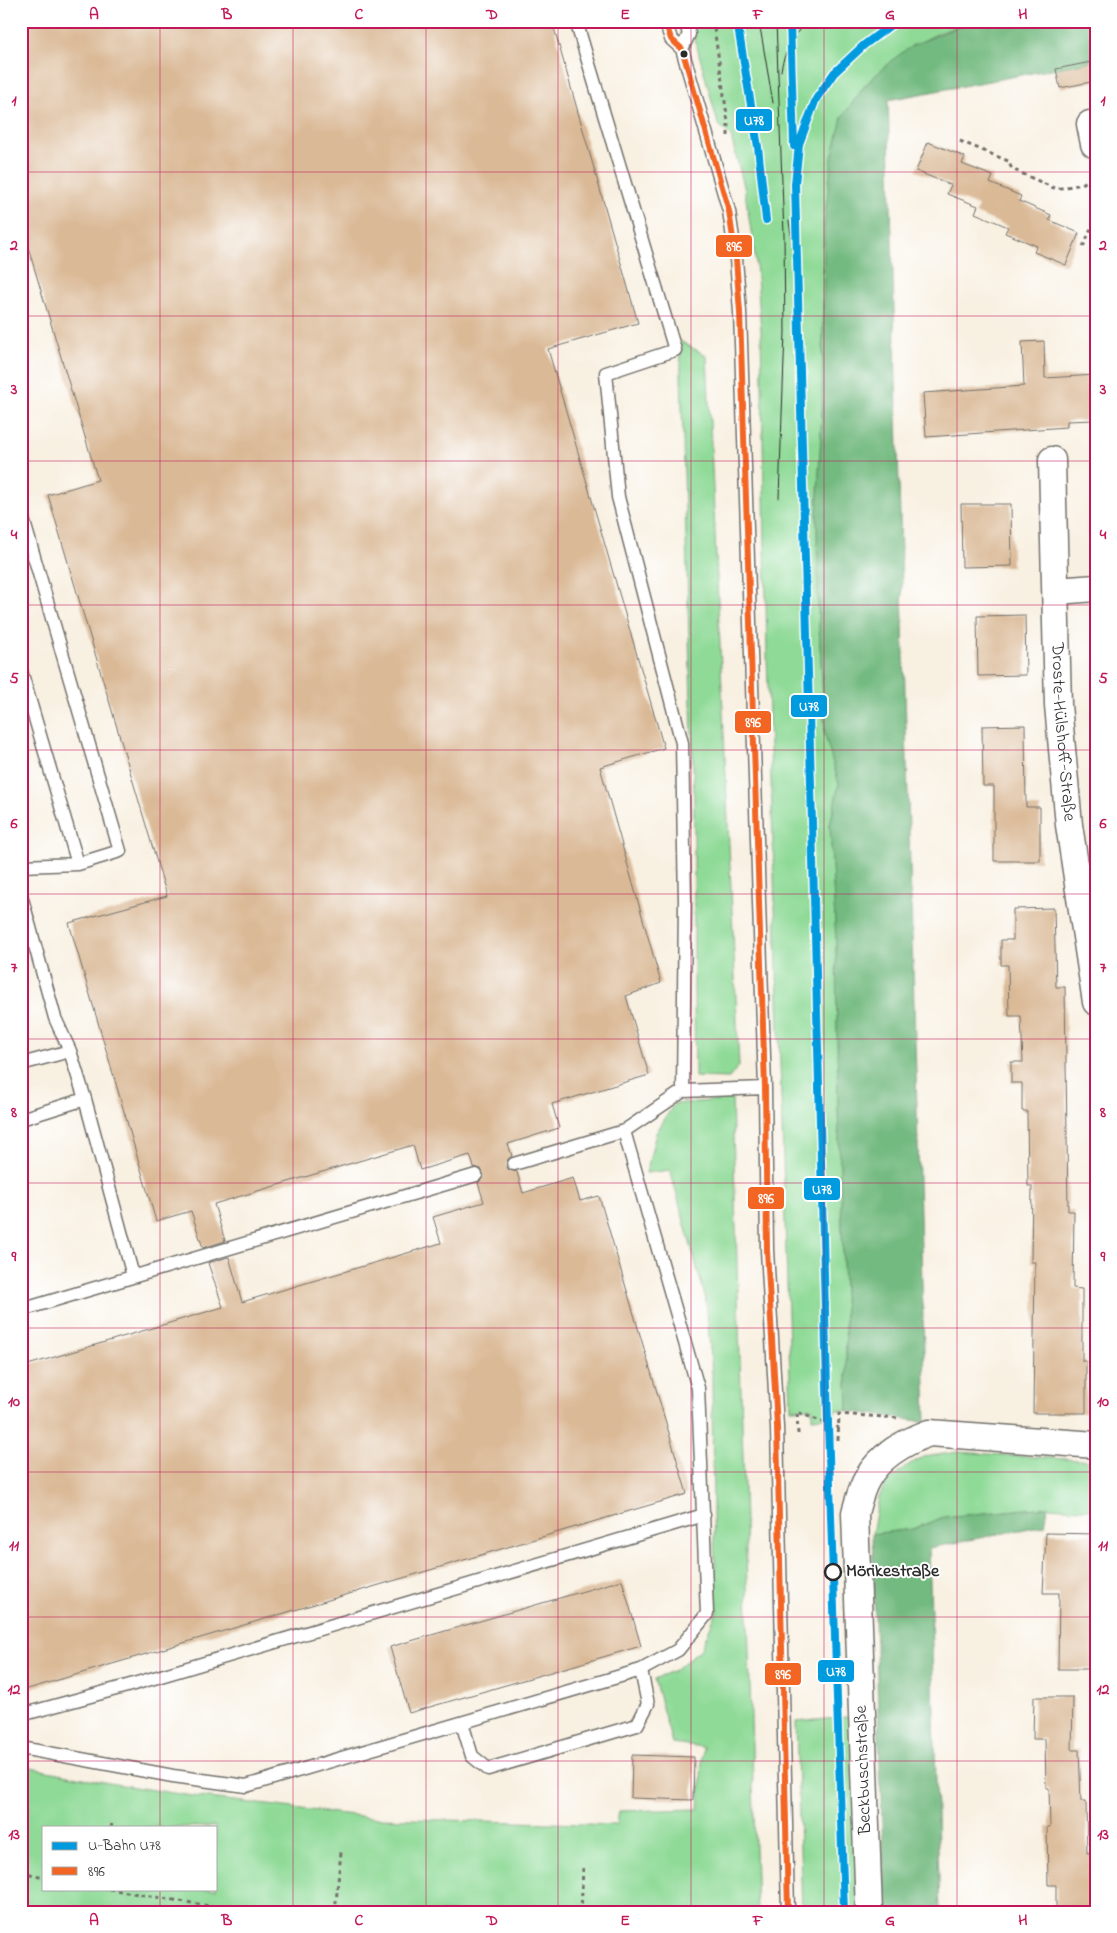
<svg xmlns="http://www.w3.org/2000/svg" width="1117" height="1933" font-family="'Indie Flower',sans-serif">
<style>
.green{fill:#8fda97;stroke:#5d8261;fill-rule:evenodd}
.forest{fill:#73ba80;stroke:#4f7256}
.building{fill:#dab996}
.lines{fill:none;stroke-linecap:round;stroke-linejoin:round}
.lane-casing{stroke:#73706b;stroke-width:15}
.street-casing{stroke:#73706b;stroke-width:29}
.path{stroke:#73706b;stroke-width:3;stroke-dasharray:4 4;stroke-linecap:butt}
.lane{stroke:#fff;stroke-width:12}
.street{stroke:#fff;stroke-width:26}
.tram{stroke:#2b2b2b;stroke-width:1}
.bus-1-casing{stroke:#fff;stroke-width:10}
.bus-1{stroke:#f26522;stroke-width:6}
.metro-1-casing{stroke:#fff;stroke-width:11}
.metro-1{stroke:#009adf;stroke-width:8}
.grid{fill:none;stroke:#c2185b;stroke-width:1;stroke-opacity:0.55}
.bus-dot{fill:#2b2b2b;stroke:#fff;stroke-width:2}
.stop-dot{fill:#fff;stroke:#2b2b2b;stroke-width:2.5}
.labels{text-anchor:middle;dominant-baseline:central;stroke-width:4;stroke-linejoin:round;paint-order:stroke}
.street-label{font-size:18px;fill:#2b2b2b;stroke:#fff}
.stop-label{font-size:18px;font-weight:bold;fill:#2b2b2b;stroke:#fff;text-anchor:start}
.line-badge{stroke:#fff;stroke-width:2}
.badge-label{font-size:14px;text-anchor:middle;font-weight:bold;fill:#fff}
.neatline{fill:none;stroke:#c2185b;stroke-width:2}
.grid-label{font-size:16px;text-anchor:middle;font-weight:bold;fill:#c2185b}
</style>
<rect width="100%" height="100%" fill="#fff"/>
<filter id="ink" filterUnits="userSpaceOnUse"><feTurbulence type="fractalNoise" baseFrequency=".02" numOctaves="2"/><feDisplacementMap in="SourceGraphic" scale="10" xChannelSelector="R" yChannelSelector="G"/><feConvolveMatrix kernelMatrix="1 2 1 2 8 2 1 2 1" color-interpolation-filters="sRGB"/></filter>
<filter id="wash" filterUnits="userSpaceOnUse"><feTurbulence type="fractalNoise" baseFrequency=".0096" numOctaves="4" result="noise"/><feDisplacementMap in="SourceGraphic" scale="20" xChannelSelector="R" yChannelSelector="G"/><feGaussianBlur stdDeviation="1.12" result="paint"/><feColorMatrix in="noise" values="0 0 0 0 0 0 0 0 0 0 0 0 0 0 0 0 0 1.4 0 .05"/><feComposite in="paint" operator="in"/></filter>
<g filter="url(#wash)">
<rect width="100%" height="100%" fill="#f8f0e1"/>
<!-- green -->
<path class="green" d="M 690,21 L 988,21 C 938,25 902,51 866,84 L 822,413 L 817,516 L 818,608 L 825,735 L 839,784 L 830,825 L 836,941 L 838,1108 L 848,1411 L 835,1410 L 835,1416 L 812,1418 L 812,1408 L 791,1409 L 767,654 L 761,331 L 756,263 L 744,186 L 731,137 L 718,124 Z
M 680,341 L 707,356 L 739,1066 L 729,1078 L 695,1077 L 694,990 L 694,799 Z
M 732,1099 L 757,1912 L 21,1912 L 21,1766 L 115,1784 L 192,1796 L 378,1818 L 617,1825 L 619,1811 L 699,1809 L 703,1747 L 672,1743 L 654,1679 L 675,1670 L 701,1649 L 717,1611 L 713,1515 L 712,1374 L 706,1301 L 670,1170 L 646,1173 L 656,1133 L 674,1104 ZM 44,1827 L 216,1827 L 216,1889 L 44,1889 Z
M 958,1452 L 1096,1461 L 1096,1510 L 1048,1507 L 944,1517 L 913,1529 L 872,1534 L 879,1497 L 885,1485 L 908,1465 L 923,1457 Z
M 855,1716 L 859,1912 L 802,1912 L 796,1722 Z"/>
<!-- forest -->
<path class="forest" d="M 988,21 L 1096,21 L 1096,61 L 888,100 L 926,1422 L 848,1411 L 838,1108 L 836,941 L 830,825 L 839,784 L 825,735 L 818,608 L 817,516 L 822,413 L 824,224 L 832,158 L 842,117 L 866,84 L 892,60 L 913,45 L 967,23 Z
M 1048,1507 L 1045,1525 L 929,1548 L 940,1912 L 885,1912 L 872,1534 L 913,1529 L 944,1517 Z"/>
<g id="blocks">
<!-- building -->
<path class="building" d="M 21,21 L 552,21 L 638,323 L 548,349 L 664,748 L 600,767 L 661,983 L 626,996 L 649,1075 L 552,1104 L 559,1128 L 508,1144 L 512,1156 L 508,1159 L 506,1166 L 509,1170 L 517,1172 L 523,1193 L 573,1178 L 580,1201 L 599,1196 L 687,1494 L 21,1691 L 21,1367 L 223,1307 L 208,1263 L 229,1257 L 242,1302 L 441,1243 L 433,1217 L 484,1202 L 478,1183 L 484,1176 L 481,1169 L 474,1167 L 470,1155 L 420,1170 L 413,1145 L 214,1204 L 225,1241 L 203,1248 L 191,1211 L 156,1221 L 69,923 L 167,896 L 48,495 L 98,480 L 21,224 Z
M 1096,61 L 1096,81 L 1060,88 L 1056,69 Z
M 928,142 L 965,157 L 962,164 L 993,176 L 990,183 L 1021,196 L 1019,201 L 1051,215 L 1049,220 L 1079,233 L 1066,265 L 1034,252 L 1037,246 L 1005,233 L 1008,227 L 975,213 L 978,206 L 947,194 L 951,185 L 916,171 Z
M 1044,341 L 1045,378 L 1096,375 L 1096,420 L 1067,421 L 1067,427 L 926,437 L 923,393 L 1024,386 L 1022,342 Z
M 961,504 L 1011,504 L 1012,566 L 962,567 Z
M 1025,615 L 1026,675 L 978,676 L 977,616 Z
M 1025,725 L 1026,807 L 1040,807 L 1040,861 L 994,861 L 994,786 L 983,786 L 982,726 Z
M 1054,908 L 1056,987 L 1065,987 L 1068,1211 L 1074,1211 L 1073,1288 L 1082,1289 L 1082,1361 L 1086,1361 L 1086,1413 L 1033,1413 L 1035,1262 L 1031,1262 L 1032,1186 L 1028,1186 L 1027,1111 L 1022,1111 L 1022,1083 L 1011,1083 L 1011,1062 L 1023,1062 L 1021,1016 L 1009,1016 L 1008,965 L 1001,965 L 1001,940 L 1013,940 L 1013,909 Z
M 1046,1533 L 1096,1534 L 1096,1669 L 1058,1669 L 1059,1593 L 1043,1593 Z
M 622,1580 L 641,1646 L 409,1713 L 390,1647 Z
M 1034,1697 L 1073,1697 L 1072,1750 L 1079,1750 L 1081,1801 L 1086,1801 L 1087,1853 L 1093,1853 L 1093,1912 L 1056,1912 L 1056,1885 L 1048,1885 L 1047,1827 L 1050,1827 L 1049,1788 L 1046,1788 L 1045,1739 L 1033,1739 Z
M 632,1755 L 694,1757 L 693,1800 L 631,1798 Z"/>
</g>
</g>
<g filter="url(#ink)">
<use href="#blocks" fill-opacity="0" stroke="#73706b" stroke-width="1"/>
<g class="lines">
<!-- lane casing -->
<g class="lane-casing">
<path id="lane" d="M 576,21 L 675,350 L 606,373 L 618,497 L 682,743 L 685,901 L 683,1091
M 665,21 L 671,39 L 682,49 L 729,211 L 736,259 L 740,312 L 765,1088 L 767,1250 L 777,1427 L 788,1912
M 682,49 L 689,34 L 685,21
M 21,512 L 120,851 L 78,864
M 21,671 L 78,864 L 21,866
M 21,895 L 55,1018 L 70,1051 L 85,1099 L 133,1276
M 21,1064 L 70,1051
M 21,1119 L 85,1099
M 624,1131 L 683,1091 L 765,1088
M 21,1310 L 476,1175
M 21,1715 L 127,1686 L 704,1515
M 462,1723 L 472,1756 L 488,1769 L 637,1725 L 648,1704 L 641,1670
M 21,1748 L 173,1776 L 246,1786 L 641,1670 L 678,1650 L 707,1614 L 698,1388 L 624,1131 L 514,1164"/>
</g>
<!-- street casing -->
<g class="street-casing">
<g id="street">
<path d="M 1090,124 L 1094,144 L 1096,145"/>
<path id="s1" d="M 1052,460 L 1058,705 L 1069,825 L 1096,1002"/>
<path d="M 1056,591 L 1096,588"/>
<path d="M 869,1912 L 855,1513 C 858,1502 861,1489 867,1479 C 880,1455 905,1442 929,1433 L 1096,1445"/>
</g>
</g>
<!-- path -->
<path class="path" d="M 713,21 L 728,122 L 728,140
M 960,141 L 1008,161 L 1012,169 L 1056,189 L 1082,184 L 1096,175
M 1083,247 L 1096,217
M 798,1434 L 797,1412 L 839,1428
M 838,1440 L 839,1414 L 900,1418
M 111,1827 L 112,1824
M 21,1872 L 44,1877
M 109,1889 L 245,1912
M 335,1912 L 341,1852
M 581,1912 L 583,1868"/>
<!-- lane -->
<use href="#lane" class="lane"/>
<!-- street -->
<use href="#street" class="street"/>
<!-- tram -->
<path class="tram" d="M 759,21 L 773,103
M 776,21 L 784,235 L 785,332 L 779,498
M 781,71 C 783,52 795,36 805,21
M 789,221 L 793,249 L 798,326"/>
<!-- bus-1 casing -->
<g class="bus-1-casing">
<path id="bus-1" d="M 665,21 L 671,39 L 682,49 L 729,211 L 736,259 L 740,312 L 765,1088 L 767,1250 L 777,1427 L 788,1912"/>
</g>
<!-- bus-1 -->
<use href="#bus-1" class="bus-1"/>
<!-- metro-1 casing -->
<g class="metro-1-casing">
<path id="metro-1" d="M 737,21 L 758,147 L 766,220
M 790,21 L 794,146
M 844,1912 L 828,1424 L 795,184 L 799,144 L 816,99 L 834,73 L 864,45 L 896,21"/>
</g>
<!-- metro-1 -->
<use href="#metro-1" class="metro-1"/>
</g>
</g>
<!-- grid -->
<path class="grid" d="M 160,21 L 160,1827M 293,21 L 293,1912M 426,21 L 426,1912M 558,21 L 558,1912M 691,21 L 691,1912M 824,21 L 824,1912M 957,21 L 957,1912M 21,172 L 1096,172M 21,316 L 1096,316M 21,461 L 1096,461M 21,605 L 1096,605M 21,750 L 1096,750M 21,894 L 1096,894M 21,1039 L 1096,1039M 21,1183 L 1096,1183M 21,1328 L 1096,1328M 21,1472 L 1096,1472M 21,1617 L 1096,1617M 21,1761 L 1096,1761M 160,1889 L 160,1912"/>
<!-- markers -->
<circle class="bus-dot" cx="684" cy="54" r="4.5"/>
<circle class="stop-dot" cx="833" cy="1572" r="8"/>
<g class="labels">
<!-- street labels -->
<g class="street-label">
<text stroke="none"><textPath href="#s1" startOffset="272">Droste-Hülshoff-Straße</textPath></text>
<text transform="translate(864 1770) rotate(-92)">Beckbuschstraße</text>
</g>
<!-- stop labels -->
<g class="stop-label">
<text x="846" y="1572">Mörikestraße</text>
</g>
</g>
<g class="line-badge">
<rect x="735" y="108" width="38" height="24" rx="5" fill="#009adf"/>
<rect x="715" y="234" width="38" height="24" rx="5" fill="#f26522"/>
<rect x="790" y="694" width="38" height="24" rx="5" fill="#009adf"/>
<rect x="734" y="710" width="38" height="24" rx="5" fill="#f26522"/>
<rect x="803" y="1177" width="38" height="24" rx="5" fill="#009adf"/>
<rect x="747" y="1186" width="38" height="24" rx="5" fill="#f26522"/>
<rect x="817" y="1659" width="38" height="24" rx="5" fill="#009adf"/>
<rect x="764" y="1662" width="38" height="24" rx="5" fill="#f26522"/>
</g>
<g class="badge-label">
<text x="754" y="125">U78</text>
<text x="734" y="251">896</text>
<text x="809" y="711">U78</text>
<text x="753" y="727">896</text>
<text x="822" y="1194">U78</text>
<text x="766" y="1203">896</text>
<text x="836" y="1676">U78</text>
<text x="783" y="1679">896</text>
</g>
<!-- margin -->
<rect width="1117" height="1933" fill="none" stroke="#fff" stroke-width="55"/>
<!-- legend -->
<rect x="42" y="1826" width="175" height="65" fill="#ffffff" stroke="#aaaaaa"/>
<rect x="52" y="1842" width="25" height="8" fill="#009adf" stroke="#aaaaaa"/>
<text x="88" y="1850" font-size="15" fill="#2b2b2b">U-Bahn U78</text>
<rect x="52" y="1867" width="25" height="8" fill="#f26522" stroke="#aaaaaa"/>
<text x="88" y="1876" font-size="15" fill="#2b2b2b">896</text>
<rect x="28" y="28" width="1062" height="1878" class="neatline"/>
<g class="grid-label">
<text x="94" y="19">A</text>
<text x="227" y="19">B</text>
<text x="359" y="19">C</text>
<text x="492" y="19">D</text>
<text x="625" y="19">E</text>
<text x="758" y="19">F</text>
<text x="890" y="19">G</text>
<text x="1023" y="19">H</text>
<text x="14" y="105">1</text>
<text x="1103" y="105">1</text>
<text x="14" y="250">2</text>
<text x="1103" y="250">2</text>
<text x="14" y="394">3</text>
<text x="1103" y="394">3</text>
<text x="14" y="539">4</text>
<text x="1103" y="539">4</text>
<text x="14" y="683">5</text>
<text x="1103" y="683">5</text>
<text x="14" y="828">6</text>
<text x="1103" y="828">6</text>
<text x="14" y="972">7</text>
<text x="1103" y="972">7</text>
<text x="14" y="1117">8</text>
<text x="1103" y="1117">8</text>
<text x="14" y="1261">9</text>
<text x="1103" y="1261">9</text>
<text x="14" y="1406">10</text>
<text x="1103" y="1406">10</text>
<text x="14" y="1550">11</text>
<text x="1103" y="1550">11</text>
<text x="14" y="1694">12</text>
<text x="1103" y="1694">12</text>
<text x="14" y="1839">13</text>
<text x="1103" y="1839">13</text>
<text x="94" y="1925">A</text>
<text x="227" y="1925">B</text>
<text x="359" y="1925">C</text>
<text x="492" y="1925">D</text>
<text x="625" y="1925">E</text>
<text x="758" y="1925">F</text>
<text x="890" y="1925">G</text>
<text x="1023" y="1925">H</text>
</g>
</svg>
